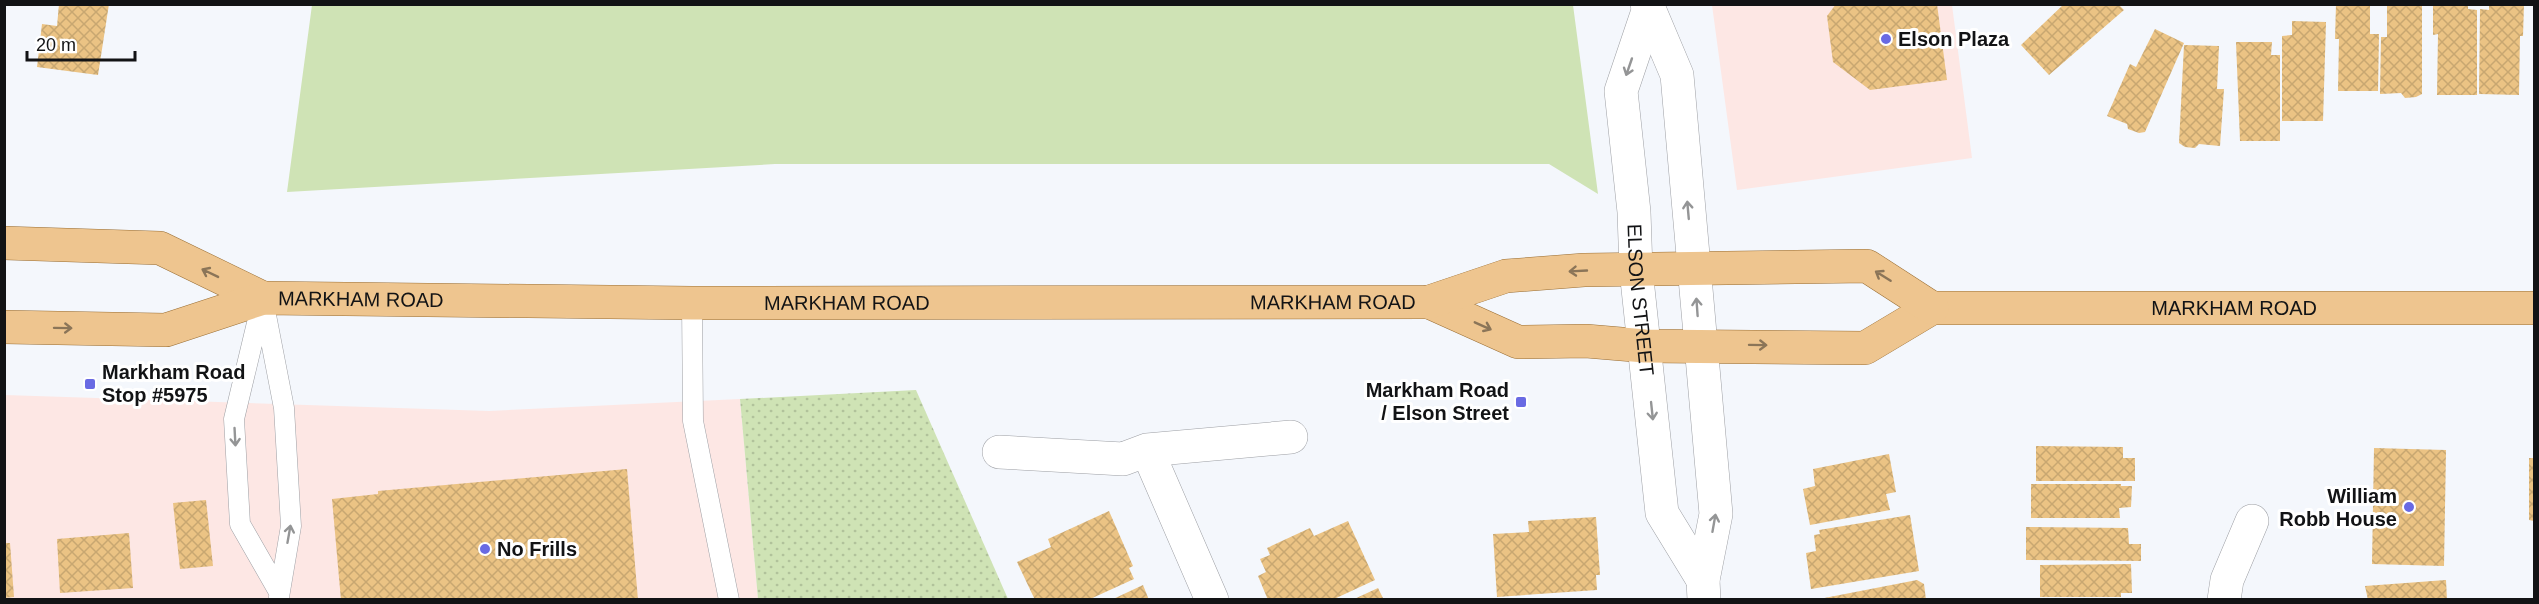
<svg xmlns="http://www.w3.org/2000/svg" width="2539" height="604" font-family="Helvetica,sans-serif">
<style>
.commercial{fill:#fde7e4}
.green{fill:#cfe3b5}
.park{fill:url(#park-dots)}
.building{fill:url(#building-cross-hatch)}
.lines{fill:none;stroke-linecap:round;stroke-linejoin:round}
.lane-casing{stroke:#9d9fa4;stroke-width:21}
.street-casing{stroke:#9d9fa4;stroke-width:34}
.secondary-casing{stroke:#9d9fa4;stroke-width:34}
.primary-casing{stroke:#996e34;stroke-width:34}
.lane{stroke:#fff;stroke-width:20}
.street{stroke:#fff;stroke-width:33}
.secondary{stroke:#fff;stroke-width:33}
.primary{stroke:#eec58f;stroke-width:33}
.oneway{stroke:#949596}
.oneway2{stroke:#8b7558}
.poi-dot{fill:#696ae3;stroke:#fff;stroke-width:2}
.labels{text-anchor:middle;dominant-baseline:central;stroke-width:6;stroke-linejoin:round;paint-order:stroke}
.poi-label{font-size:20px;font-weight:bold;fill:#121315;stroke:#fff;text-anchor:start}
.street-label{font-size:20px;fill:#121315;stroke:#fff}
</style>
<defs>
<pattern id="park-dots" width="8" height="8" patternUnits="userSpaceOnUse" patternTransform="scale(1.5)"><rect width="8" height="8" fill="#cfe3b5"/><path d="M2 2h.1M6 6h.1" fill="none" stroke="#b1c29b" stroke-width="1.8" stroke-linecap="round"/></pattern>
<pattern id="building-cross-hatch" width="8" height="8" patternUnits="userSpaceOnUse" patternTransform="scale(1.5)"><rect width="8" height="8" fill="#ebc384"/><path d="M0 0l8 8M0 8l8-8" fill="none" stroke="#c8a771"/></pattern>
</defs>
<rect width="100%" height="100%" fill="#f4f7fc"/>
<!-- commercial -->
<path class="commercial" d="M 1712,5 L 1952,5 L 1972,158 L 1737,190 Z
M 5,395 L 489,411 L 740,399 L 758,599 L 5,600 Z"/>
<!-- green -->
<path class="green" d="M 1573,5 L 1598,194 L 1549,164 L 775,164 L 287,192 L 312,5 Z"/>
<!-- park -->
<path class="park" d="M 916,390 L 1008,599 L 758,599 L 740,399 Z"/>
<!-- building -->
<path class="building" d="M 59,4 L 109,4 L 98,75 L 37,67 L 42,24 L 57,26 Z
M 1836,4 L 1937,4 L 1947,80 L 1870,90 L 1833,62 L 1827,16 Z
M 2064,4 L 2118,4 L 2124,10 L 2049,75 L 2021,45 Z
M 2336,4 L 2370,4 L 2370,34 L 2379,34 L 2378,91 L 2338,91 L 2339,39 L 2335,39 Z
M 2387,4 L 2422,4 L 2422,94 L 2416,97 L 2405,98 L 2401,93 L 2380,94 L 2381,37 L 2387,37 Z
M 2433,4 L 2468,4 L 2468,9 L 2477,10 L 2477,95 L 2437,95 L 2438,34 L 2433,35 Z
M 2489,4 L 2524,4 L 2523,36 L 2520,36 L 2519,95 L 2479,94 L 2480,9 L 2489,10 Z
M 2292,21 L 2326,22 L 2323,121 L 2282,121 L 2282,36 L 2292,35 Z
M 2155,29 L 2184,43 L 2145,132 L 2139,133 L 2128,129 L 2127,124 L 2107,116 L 2130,64 L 2136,67 Z
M 2236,42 L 2272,42 L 2271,55 L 2280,55 L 2280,141 L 2240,141 Z
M 2184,45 L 2219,46 L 2217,89 L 2224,89 L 2220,146 L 2199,144 L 2195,148 L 2185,147 L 2179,143 Z
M 2036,446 L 2123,447 L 2123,458 L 2135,458 L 2135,481 L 2036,481 Z
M 2374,448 L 2446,450 L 2444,566 L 2372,564 Z
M 1889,454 L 1896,492 L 1886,494 L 1890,510 L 1810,525 L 1803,489 L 1815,486 L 1813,469 Z
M 2529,458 L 2534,458 L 2534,521 L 2529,520 Z
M 627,469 L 638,600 L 341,600 L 332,499 L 378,494 L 378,491 Z
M 2031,484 L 2121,484 L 2121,486 L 2132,486 L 2131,507 L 2119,508 L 2120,518 L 2031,518 Z
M 206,500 L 213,566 L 180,569 L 173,503 Z
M 1109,511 L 1133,566 L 1129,568 L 1134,579 L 1088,600 L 1035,600 L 1017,562 L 1051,547 L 1048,539 Z
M 1910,515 L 1919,571 L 1811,589 L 1806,553 L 1816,551 L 1814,535 L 1820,534 L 1819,530 Z
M 1596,517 L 1600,575 L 1596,575 L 1597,590 L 1497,597 L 1493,534 L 1529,532 L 1528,521 Z
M 1348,521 L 1375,580 L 1332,600 L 1268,600 L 1258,576 L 1266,572 L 1260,559 L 1270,555 L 1267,548 L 1310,528 L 1314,536 Z
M 2026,527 L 2128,528 L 2129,544 L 2141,544 L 2141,561 L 2026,560 Z
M 129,533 L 133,588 L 60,593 L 57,539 Z
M 4,543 L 10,543 L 14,597 L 4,598 Z
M 2131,564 L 2132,593 L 2121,593 L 2121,597 L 2040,597 L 2040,565 Z
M 1917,580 L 1924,584 L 1926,600 L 1814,600 Z
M 2446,580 L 2447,600 L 2368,600 L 2365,586 Z
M 1143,585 L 1149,600 L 1111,600 Z
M 1378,588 L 1384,600 L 1352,600 Z"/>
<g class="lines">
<!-- lane casing -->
<g class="lane-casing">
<path id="lane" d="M 263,298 L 234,419 L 240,524 L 279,592
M 692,303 L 693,421 L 729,600
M 264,305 L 284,408 L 291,526 L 279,597"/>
</g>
<!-- street casing -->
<g class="street-casing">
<path id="street" d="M 1147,450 L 1212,600
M 999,452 L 1123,459 L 1147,450 L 1291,437
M 2224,600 L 2227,580 L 2252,521"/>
</g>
<!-- secondary casing -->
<g class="secondary-casing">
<g id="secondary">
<path d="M 1647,4 L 1677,75 L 1716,514 L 1703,580 L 1704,600"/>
<path id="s1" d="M 1648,11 L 1621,91 L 1634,212 L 1636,270 L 1662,513 L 1703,580"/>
</g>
</g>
<!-- primary casing -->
<g class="primary-casing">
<g id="primary">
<path d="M 4,243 L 160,248 L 263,298"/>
<path id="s2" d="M 1429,302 L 1518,342 L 1586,341 L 1645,346 L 1865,348 L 1932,308 L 2534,308"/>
<path id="s3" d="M 4,327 L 166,330 L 263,298 L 692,303 L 1429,302 L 1506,276 L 1584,270 L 1867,266 L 1932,308"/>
</g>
</g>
<!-- lane -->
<use href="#lane" class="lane"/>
<!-- street -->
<use href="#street" class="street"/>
<!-- secondary -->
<use href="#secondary" class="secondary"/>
<!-- primary -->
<use href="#primary" class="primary"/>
</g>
<!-- one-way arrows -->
<defs><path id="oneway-shaft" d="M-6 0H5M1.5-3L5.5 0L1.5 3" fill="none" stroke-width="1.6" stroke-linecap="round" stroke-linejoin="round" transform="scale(1.5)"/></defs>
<g class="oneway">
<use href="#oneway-shaft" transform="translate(1629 67) rotate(109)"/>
<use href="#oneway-shaft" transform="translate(1688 210) rotate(-95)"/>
<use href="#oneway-shaft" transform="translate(1697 307) rotate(-94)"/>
<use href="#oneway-shaft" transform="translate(1652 411) rotate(84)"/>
<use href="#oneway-shaft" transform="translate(235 437) rotate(87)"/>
<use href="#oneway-shaft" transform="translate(1714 523) rotate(-80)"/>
<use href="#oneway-shaft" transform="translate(289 534) rotate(-80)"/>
</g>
<g class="oneway2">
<use href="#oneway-shaft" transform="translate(1578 271) rotate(177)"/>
<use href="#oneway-shaft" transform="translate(210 273) rotate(-154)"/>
<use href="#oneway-shaft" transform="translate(1883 276) rotate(-148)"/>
<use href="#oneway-shaft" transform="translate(1483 326) rotate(24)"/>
<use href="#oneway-shaft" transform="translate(63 328) rotate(1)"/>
<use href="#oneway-shaft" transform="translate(1758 345) rotate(1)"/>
</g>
<!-- markers -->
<g class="poi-dot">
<circle cx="1886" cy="39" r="6"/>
<rect x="84" y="378" width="12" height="12" rx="3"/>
<rect x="1515" y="396" width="12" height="12" rx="3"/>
<circle cx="2409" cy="507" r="6"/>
<circle cx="485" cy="549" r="6"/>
</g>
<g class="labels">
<!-- poi labels -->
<g class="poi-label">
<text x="1898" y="39">Elson Plaza</text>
<text x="102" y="372">Markham Road<tspan x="102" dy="23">Stop #5975</tspan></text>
<text x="1509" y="390" text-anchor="end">Markham Road<tspan x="1509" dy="23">/ Elson Street</tspan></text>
<text x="2397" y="496" text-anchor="end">William<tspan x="2397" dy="23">Robb House</tspan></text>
<text x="497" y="549">No Frills</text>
</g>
<!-- street labels -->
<g class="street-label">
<text stroke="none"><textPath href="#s3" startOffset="362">MARKHAM ROAD</textPath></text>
<text stroke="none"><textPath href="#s1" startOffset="294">ELSON STREET</textPath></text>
<text stroke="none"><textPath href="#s3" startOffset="848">MARKHAM ROAD</textPath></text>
<text stroke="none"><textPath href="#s3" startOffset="1334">MARKHAM ROAD</textPath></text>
<text stroke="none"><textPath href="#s2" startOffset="825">MARKHAM ROAD</textPath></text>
</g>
</g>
<!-- border -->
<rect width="2539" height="604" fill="none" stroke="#121315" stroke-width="12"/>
<!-- scale -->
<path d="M27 51v9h108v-9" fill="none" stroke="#121315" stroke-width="3"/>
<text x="36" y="51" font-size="18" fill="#121315" stroke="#ffffff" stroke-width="4.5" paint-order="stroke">20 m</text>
</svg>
